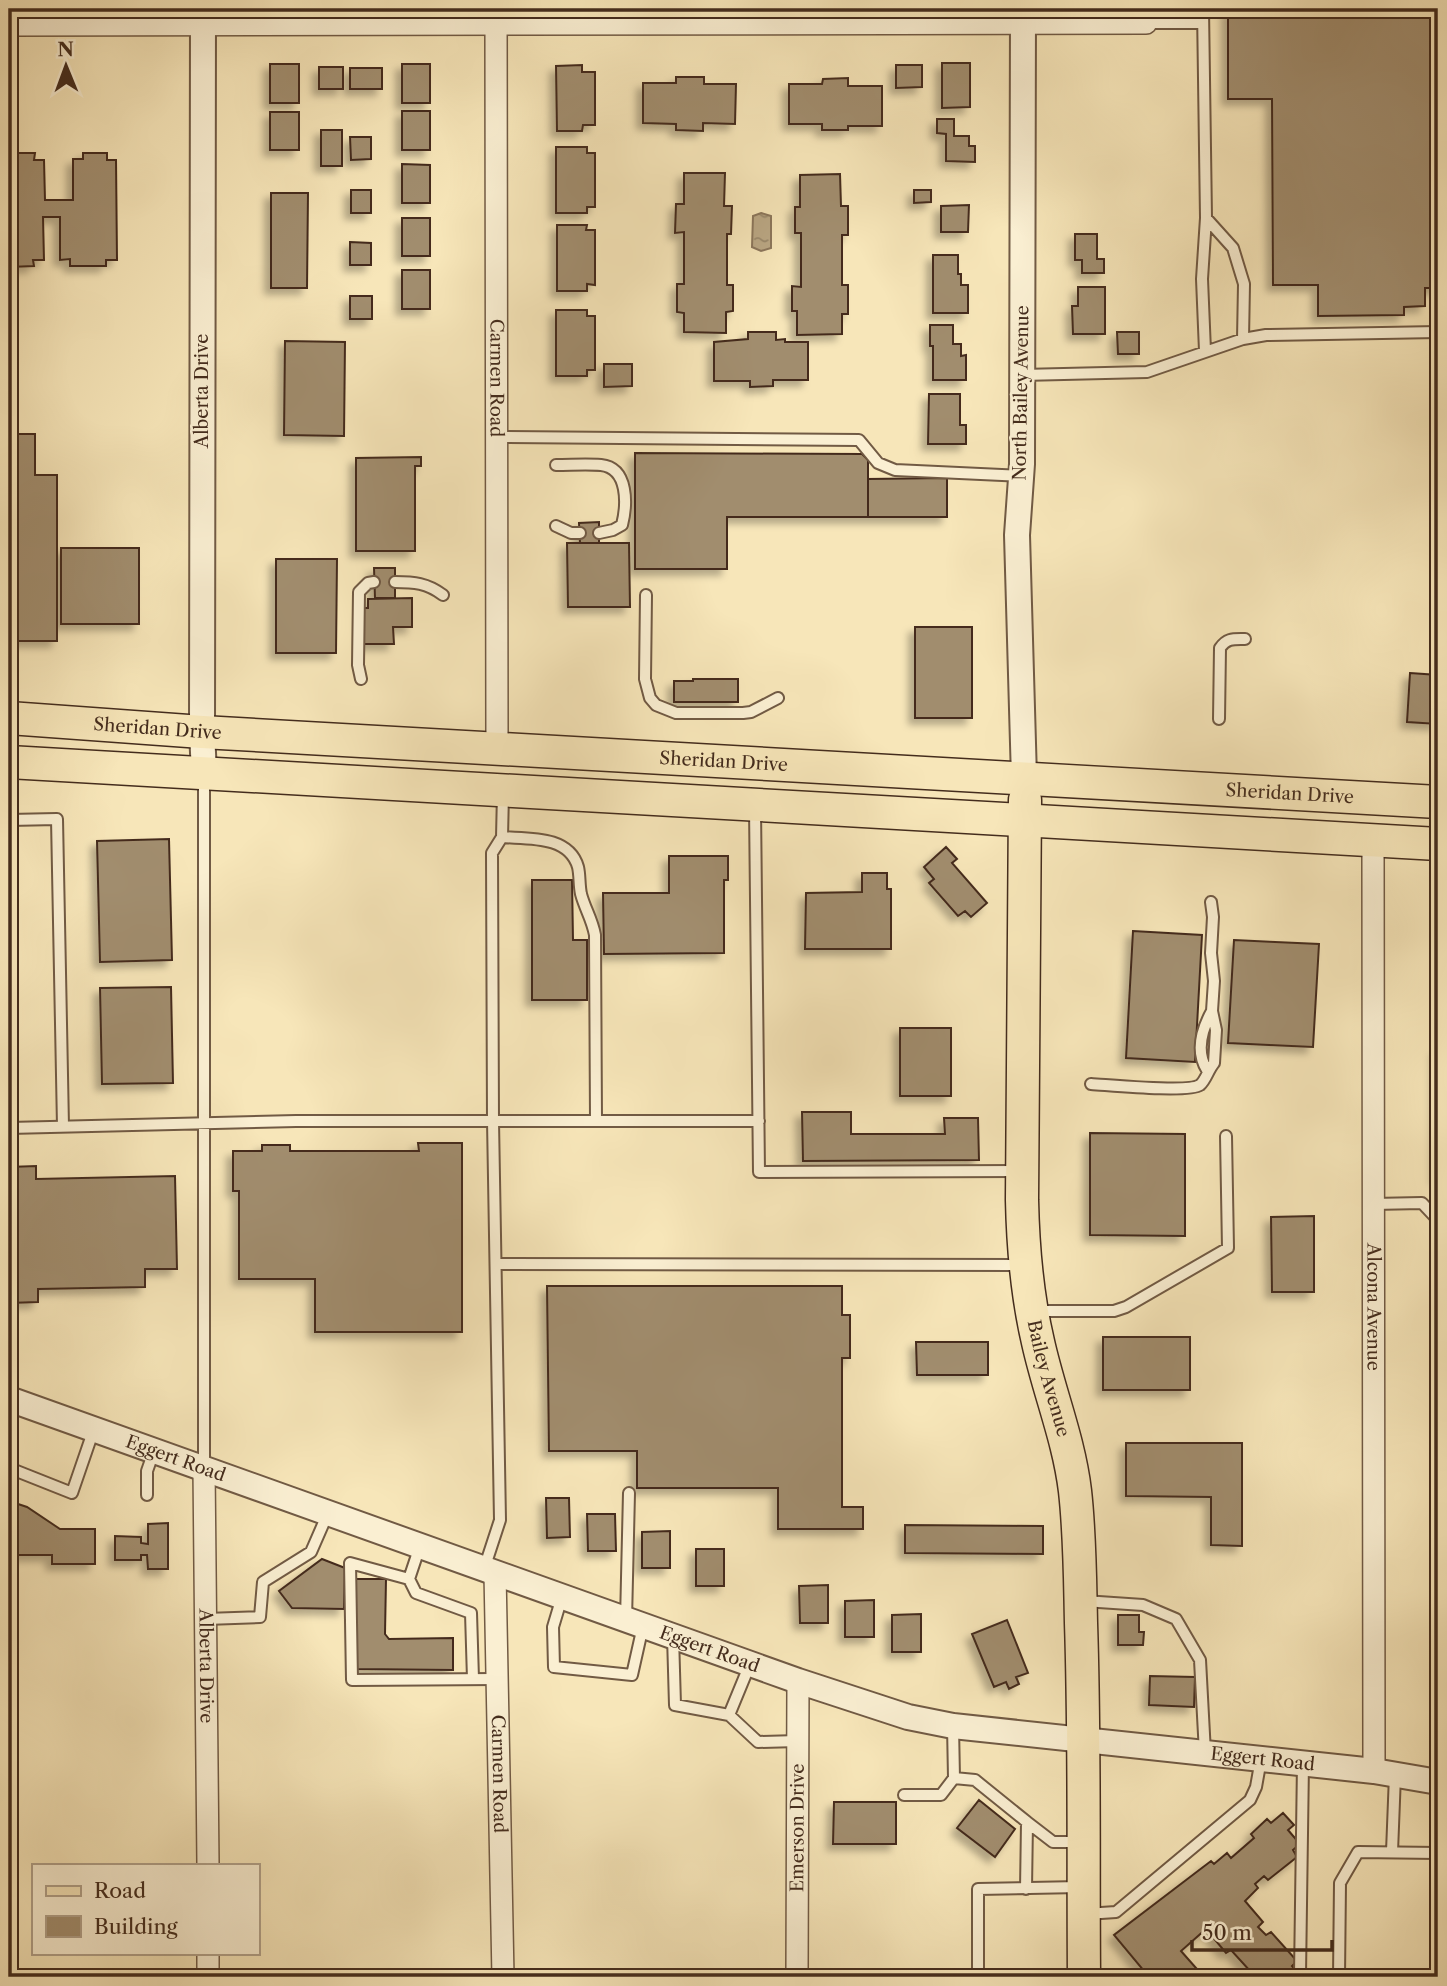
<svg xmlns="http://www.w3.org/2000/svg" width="1447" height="1986" font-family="'Libre Caslon Text',serif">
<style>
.water{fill:url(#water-ripples);stroke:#8b765b;stroke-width:2}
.building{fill:#a18d6e;stroke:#442c1d;stroke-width:2;filter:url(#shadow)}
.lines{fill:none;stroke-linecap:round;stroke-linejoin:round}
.service-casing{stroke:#715a44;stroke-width:14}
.minor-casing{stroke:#715a44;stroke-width:24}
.tertiary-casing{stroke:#715a44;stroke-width:28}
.primary-casing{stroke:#442c1d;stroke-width:35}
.service{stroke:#faefd2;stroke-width:10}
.minor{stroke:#faefd2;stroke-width:21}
.tertiary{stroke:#faefd2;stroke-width:24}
.primary{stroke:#f7e6b9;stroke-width:32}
.labels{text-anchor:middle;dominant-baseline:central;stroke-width:5;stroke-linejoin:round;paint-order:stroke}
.street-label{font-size:18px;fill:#442c1d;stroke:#faefd2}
</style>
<defs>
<pattern id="water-ripples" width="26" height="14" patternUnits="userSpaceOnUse" patternTransform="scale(1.75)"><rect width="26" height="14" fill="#baa784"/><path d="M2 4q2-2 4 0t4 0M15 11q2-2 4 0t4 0" fill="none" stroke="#99886b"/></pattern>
<filter id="shadow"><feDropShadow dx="-6" dy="6" stdDeviation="3.5" flood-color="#0004"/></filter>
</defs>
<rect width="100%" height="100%" fill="#f7e6b9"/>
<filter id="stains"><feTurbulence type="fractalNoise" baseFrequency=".00286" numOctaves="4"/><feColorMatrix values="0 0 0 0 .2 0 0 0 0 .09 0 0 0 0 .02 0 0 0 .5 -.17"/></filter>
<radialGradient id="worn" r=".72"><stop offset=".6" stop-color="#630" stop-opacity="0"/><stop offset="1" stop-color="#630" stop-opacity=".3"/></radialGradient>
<!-- water -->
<path class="water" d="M 761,213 L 771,216 L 771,248 L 761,251 L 752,247 L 753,216 Z"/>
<!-- building -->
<path class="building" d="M 1228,9 L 1438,9 L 1438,288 L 1425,288 L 1425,306 L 1404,307 L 1404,315 L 1318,316 L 1318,285 L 1273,285 L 1272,99 L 1228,99 Z
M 942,63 L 970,63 L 970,107 L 942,108 Z
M 270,64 L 299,64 L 299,103 L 270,103 Z
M 402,64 L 430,64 L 430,103 L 402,103 Z
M 582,65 L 582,72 L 595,72 L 595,125 L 583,125 L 582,131 L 557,131 L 556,66 Z
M 896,65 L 922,65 L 922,87 L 896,88 Z
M 319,67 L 343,67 L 343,89 L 319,89 Z
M 350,68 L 382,68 L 382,89 L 350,89 Z
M 676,77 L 704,77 L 704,84 L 736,84 L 735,124 L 703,123 L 703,131 L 676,130 L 676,124 L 643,123 L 643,83 L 676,83 Z
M 848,78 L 848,86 L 882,86 L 882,126 L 848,126 L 848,130 L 822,130 L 822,124 L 789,124 L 789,84 L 822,84 L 823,79 Z
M 402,111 L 430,111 L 430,150 L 402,150 Z
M 270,112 L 299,112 L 299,150 L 270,150 Z
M 937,119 L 954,119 L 954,136 L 969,136 L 969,146 L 975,146 L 975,162 L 946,161 L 946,134 L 937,133 Z
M 321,130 L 342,130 L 342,166 L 321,166 Z
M 350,137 L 371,137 L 371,159 L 351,160 Z
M 556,147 L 587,147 L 587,153 L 595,153 L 595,207 L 587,207 L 587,213 L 556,213 Z
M 9,153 L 35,153 L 34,160 L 44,160 L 45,200 L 73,200 L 73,159 L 83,159 L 83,153 L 107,153 L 107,160 L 116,160 L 117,260 L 106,260 L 106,266 L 70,266 L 70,259 L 60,260 L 60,217 L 43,217 L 44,260 L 33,260 L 34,266 L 9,267 Z
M 402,164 L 430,165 L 430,203 L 402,203 Z
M 684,173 L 725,173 L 724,206 L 732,206 L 731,234 L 727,234 L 727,285 L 733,285 L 733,311 L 726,312 L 726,333 L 684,332 L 684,313 L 677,312 L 677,284 L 684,284 L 684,232 L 675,233 L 676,204 L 684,204 Z
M 840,174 L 841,206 L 848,206 L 848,235 L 842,235 L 842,285 L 848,285 L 848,314 L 842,314 L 842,334 L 797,335 L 797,311 L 792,311 L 792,286 L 801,287 L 801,233 L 795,233 L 795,207 L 800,207 L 800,175 Z
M 351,190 L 371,190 L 371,213 L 351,213 Z
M 914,190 L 931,190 L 931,202 L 914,203 Z
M 271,193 L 308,193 L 307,288 L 271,288 Z
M 969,205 L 968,232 L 941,232 L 941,206 Z
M 402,218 L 430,218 L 430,256 L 402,256 Z
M 557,225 L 587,225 L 586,230 L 595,230 L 595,285 L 587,284 L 587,291 L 557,291 Z
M 1075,234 L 1097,234 L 1097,259 L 1104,259 L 1104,273 L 1082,273 L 1082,260 L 1075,260 Z
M 350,242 L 371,243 L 371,265 L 350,265 Z
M 933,255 L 958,255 L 958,274 L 961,274 L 961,285 L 968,285 L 968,313 L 933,313 Z
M 402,270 L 430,270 L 430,309 L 402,309 Z
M 1078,287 L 1105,287 L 1105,334 L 1073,334 L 1072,306 L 1078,306 Z
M 350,296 L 372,296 L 372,319 L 350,319 Z
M 556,310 L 587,310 L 587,316 L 595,316 L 595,370 L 587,370 L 587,376 L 556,376 Z
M 930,325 L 953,325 L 953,344 L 961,344 L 961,356 L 966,355 L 966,380 L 933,380 L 933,346 L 930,346 Z
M 748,332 L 776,332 L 776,340 L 785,339 L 785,342 L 808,342 L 808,380 L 773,380 L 773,386 L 750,387 L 750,381 L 714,381 L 714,342 L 748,339 Z
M 1117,332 L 1139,332 L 1139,354 L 1118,354 Z
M 285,341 L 345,342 L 344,436 L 284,435 Z
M 604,364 L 632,364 L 632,386 L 604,387 Z
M 929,394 L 960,394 L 960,425 L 966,425 L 966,444 L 928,444 Z
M 10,434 L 35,434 L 35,475 L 57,475 L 57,641 L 9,641 Z
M 635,453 L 862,454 L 868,460 L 868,517 L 727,517 L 727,569 L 635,569 Z
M 421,457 L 421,466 L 415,466 L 415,551 L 356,551 L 356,458 Z
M 947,478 L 947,517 L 868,517 L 868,479 Z
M 599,522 L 599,543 L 580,543 L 579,523 Z
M 567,543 L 629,543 L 630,607 L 568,607 Z
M 61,548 L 139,548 L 139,624 L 61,624 Z
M 276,559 L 337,559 L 336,653 L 276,653 Z
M 374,568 L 395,568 L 395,598 L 375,598 Z
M 412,598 L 412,627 L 393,627 L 394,644 L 364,644 L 364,608 L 368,608 L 368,599 Z
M 915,627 L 972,627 L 972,718 L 915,718 Z
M 1410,673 L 1438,675 L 1438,724 L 1407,722 Z
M 693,679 L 738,679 L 738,702 L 674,702 L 674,681 L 693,681 Z
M 169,839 L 172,960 L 100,962 L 97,841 Z
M 946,847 L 957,859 L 952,863 L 987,903 L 971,917 L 965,911 L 958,916 L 929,883 L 934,879 L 924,867 Z
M 669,856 L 728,856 L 728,880 L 724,880 L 724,953 L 604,954 L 603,893 L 669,893 Z
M 862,873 L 887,873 L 887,889 L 891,889 L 891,949 L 805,949 L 806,893 L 862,892 Z
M 532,880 L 572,880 L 573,940 L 587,940 L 587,1000 L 532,1000 Z
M 1133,931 L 1202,935 L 1195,1062 L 1126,1058 Z
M 1234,940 L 1319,944 L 1313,1047 L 1228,1043 Z
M 171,987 L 173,1083 L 102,1084 L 100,988 Z
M 900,1028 L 951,1028 L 951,1096 L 900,1096 Z
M 1437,1049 L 1438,1049 L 1438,1178 L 1437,1178 Z
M 802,1112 L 851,1112 L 851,1134 L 945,1134 L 944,1118 L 978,1118 L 979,1160 L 803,1161 Z
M 1090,1133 L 1185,1134 L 1185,1236 L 1090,1235 Z
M 418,1143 L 462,1143 L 462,1332 L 315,1332 L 315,1279 L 239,1279 L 239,1191 L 233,1191 L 233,1151 L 262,1151 L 262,1145 L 290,1145 L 290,1151 L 419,1151 Z
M 36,1166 L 36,1179 L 175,1176 L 177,1269 L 145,1269 L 145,1287 L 38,1289 L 38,1302 L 9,1303 L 9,1167 Z
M 1314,1216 L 1314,1292 L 1272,1292 L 1271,1217 Z
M 547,1286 L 842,1286 L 842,1315 L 850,1315 L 850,1358 L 842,1358 L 842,1507 L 863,1507 L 863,1529 L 778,1529 L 778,1488 L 637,1488 L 637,1451 L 549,1451 Z
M 1103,1337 L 1190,1337 L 1190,1390 L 1103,1390 Z
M 916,1342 L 988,1342 L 988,1375 L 917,1375 Z
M 1126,1443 L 1242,1443 L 1242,1546 L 1211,1545 L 1211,1497 L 1126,1496 Z
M 546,1498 L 569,1498 L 570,1537 L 547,1538 Z
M 9,1501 L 27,1507 L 60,1529 L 95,1529 L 95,1564 L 52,1564 L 52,1555 L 9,1555 Z
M 587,1514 L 615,1514 L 616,1551 L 588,1551 Z
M 168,1523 L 168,1569 L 148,1569 L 147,1555 L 141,1555 L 141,1560 L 115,1560 L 115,1536 L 141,1537 L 141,1543 L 148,1544 L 148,1524 Z
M 905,1525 L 1043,1526 L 1043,1554 L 905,1553 Z
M 670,1531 L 670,1568 L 642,1568 L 642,1532 Z
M 696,1549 L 724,1549 L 724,1586 L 696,1586 Z
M 322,1559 L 345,1568 L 344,1609 L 292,1608 L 279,1591 Z
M 355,1579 L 386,1579 L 385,1634 L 389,1639 L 453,1638 L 453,1670 L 357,1669 Z
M 828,1585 L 828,1623 L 800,1623 L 799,1586 Z
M 874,1600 L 874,1637 L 845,1637 L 845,1601 Z
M 921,1614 L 921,1652 L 892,1652 L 892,1615 Z
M 1118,1615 L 1139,1615 L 1139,1632 L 1144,1632 L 1143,1645 L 1118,1645 Z
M 1007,1620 L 1028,1673 L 1016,1677 L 1019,1684 L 1009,1689 L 1006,1682 L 994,1687 L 972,1634 Z
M 1150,1676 L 1195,1677 L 1194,1707 L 1149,1705 Z
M 979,1800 L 1015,1829 L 995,1857 L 957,1828 Z
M 834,1802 L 896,1802 L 896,1844 L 833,1844 Z
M 1283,1813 L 1294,1825 L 1288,1830 L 1300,1844 L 1293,1850 L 1297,1857 L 1268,1880 L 1264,1876 L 1255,1884 L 1258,1888 L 1245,1901 L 1263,1922 L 1258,1927 L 1266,1935 L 1271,1932 L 1297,1961 L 1292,1966 L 1297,1972 L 1292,1977 L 1246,1977 L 1251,1972 L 1231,1950 L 1226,1953 L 1206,1929 L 1181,1951 L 1204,1977 L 1149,1977 L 1114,1935 L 1211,1861 L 1214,1864 L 1227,1853 L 1231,1858 L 1254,1838 L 1251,1834 L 1267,1819 L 1271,1823 Z"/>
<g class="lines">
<!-- service casing -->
<g class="service-casing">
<path id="service" d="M 617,9 L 617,24
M 1203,9 L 1206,218 L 1202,279 L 1205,351
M 1146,23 L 1203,23
M 1206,218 L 1233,248 L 1244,284 L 1243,339
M 1022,375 L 1147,372 L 1243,339 L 1266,335 L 1438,332
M 496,437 L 859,440 L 878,463 L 895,470 L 1021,476
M 556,465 C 571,465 586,464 601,465 C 629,468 627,505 622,525 L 613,530 L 599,533
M 556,526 L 571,533 L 580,533
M 395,582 C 414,582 427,583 443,595
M 646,595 L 645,679 L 650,698 L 656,705 L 676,713 L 743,713 L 751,712 L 778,698
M 361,679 L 358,665 L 359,592 L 368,583 L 374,582
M 1219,719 L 1220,648 C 1227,638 1233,639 1245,639
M 204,778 L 204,1468
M 755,808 L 759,1172 L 1019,1171
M 9,820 L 57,819 L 63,1126
M 502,837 C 528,839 569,835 578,867 C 580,875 579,885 581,894 C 585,909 592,919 595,935 L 596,1121
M 1207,1070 C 1195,1051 1202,1029 1212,1011
M 1091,1084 C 1109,1085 1188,1093 1200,1085 C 1206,1080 1208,1070 1214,1063 L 1216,1030 L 1212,1011 L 1214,981 L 1211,953 L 1213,917 L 1211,902
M 9,1128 L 296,1121 L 759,1121
M 1373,1204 L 1422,1203 L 1438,1220
M 496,1264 L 1022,1265
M 1035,1311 L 1114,1311 L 1126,1307 L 1228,1248 L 1226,1136
M 9,1468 L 72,1493 L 94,1429
M 147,1495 L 147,1471 L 154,1451
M 420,1546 L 409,1579 L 350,1563 L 352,1680 L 497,1679
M 484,1569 L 500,1520 L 493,1121 L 492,853 L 502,837 L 503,793
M 409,1579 L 416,1593 L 471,1613 L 473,1679
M 562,1597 L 553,1627 L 554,1667 L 632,1675 L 643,1626
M 1084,1601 L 1143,1605 L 1176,1619 L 1200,1660 L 1205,1753
M 206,1619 L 260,1617 L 263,1582 L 311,1552 L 328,1513
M 626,1620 L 629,1493
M 673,1636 L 675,1705 L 729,1715 L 750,1664
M 729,1715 L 758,1742 L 798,1741
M 953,1726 L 954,1778 L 975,1780 L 1027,1822
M 904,1795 L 941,1795 L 954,1778
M 1392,1852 L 1395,1775
M 1026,1889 L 1027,1822 L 1053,1842 L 1080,1842
M 1086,1914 L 1116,1912 L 1250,1800 L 1256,1787 L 1261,1759
M 1300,1975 L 1303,1763
M 978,1977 L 978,1889 L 1080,1887
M 1339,1977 L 1340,1883 L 1358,1852 L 1438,1853"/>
</g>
<!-- minor casing -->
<g class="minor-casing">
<g id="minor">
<path id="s1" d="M 496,9 L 497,748"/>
<path d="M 9,25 L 1146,23"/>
<path id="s2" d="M 1373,841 L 1374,1771"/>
<path id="s3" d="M 204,1468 L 208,1865"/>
<path id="s4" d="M 495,1573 L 503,1977"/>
<path d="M 208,1953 L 208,1977"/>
<path id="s5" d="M 797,1977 L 798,1681"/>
</g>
</g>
<!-- tertiary casing -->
<g class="tertiary-casing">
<g id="tertiary">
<path d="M 203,9 L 202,732 L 204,773"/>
<path d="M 1023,9 L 1022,464 L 1017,535 L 1024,778"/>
<path id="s6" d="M 9,1399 L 798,1681 L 908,1717 L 953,1726 L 1374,1771 L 1438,1782"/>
</g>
</g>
<!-- primary casing -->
<g class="primary-casing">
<g id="primary">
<path id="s7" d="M 9,718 L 202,732 L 1438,802"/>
<path d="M 9,762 L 1438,844"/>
<path id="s8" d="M 1025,800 L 1022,1200 C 1023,1248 1027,1295 1038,1342 C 1049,1392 1069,1440 1075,1491 C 1080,1535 1080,1579 1081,1623 C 1085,1741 1083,1859 1084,1977"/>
</g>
</g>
<!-- service -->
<use href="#service" class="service"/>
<!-- minor -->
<use href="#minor" class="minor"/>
<!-- tertiary -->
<use href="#tertiary" class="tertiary"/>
<!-- primary -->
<use href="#primary" class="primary"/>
</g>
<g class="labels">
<!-- street labels -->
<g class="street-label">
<text stroke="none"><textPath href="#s1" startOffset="369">Carmen Road</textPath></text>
<text transform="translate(202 391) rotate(-90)">Alberta Drive</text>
<text transform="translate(1021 393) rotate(-89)">North Bailey Avenue</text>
<text stroke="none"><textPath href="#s7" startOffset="149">Sheridan Drive</textPath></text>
<text stroke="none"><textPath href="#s7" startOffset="716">Sheridan Drive</textPath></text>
<text stroke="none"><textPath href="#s7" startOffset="1283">Sheridan Drive</textPath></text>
<text stroke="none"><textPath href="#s2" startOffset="466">Alcona Avenue</textPath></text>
<text stroke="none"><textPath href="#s8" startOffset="581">Bailey Avenue</textPath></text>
<text stroke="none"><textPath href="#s6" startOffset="177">Eggert Road</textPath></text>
<text stroke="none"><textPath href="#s6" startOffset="744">Eggert Road</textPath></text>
<text stroke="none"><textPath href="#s3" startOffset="198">Alberta Drive</textPath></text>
<text stroke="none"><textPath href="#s6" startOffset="1311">Eggert Road</textPath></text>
<text stroke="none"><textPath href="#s4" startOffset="201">Carmen Road</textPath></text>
<text stroke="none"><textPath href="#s5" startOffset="149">Emerson Drive</textPath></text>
</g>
</g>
<!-- margin -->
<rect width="1447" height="1986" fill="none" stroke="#f7e6b9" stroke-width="35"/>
<rect x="10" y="10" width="1426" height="1965" fill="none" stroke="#442c1d" stroke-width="3.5"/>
<rect x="18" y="18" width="1412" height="1951" fill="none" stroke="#442c1d" stroke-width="2"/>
<!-- legend -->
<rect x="32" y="1864" width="228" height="91" fill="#faefd2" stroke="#b1a18a" stroke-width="2"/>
<rect x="46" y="1886" width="35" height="10" fill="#f7e6b9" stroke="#b1a18a" stroke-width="2"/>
<text x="94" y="1898" font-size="21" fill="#442c1d">Road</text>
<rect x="46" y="1916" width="35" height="21" fill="#a18d6e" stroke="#b1a18a" stroke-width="2"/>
<text x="94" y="1934" font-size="21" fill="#442c1d">Building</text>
<!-- north arrow -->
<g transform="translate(66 66) rotate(359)" stroke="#faefd2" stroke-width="5" paint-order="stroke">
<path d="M0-5L12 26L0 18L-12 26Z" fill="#442c1d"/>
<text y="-10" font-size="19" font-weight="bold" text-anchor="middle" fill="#442c1d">N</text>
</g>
<!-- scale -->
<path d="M1192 1940v10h140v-10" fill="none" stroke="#442c1d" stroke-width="3.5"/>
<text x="1202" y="1940" font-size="21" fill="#442c1d" stroke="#faefd2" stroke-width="5" paint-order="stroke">50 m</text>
<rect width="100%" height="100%" filter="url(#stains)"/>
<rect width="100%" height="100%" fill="url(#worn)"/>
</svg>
